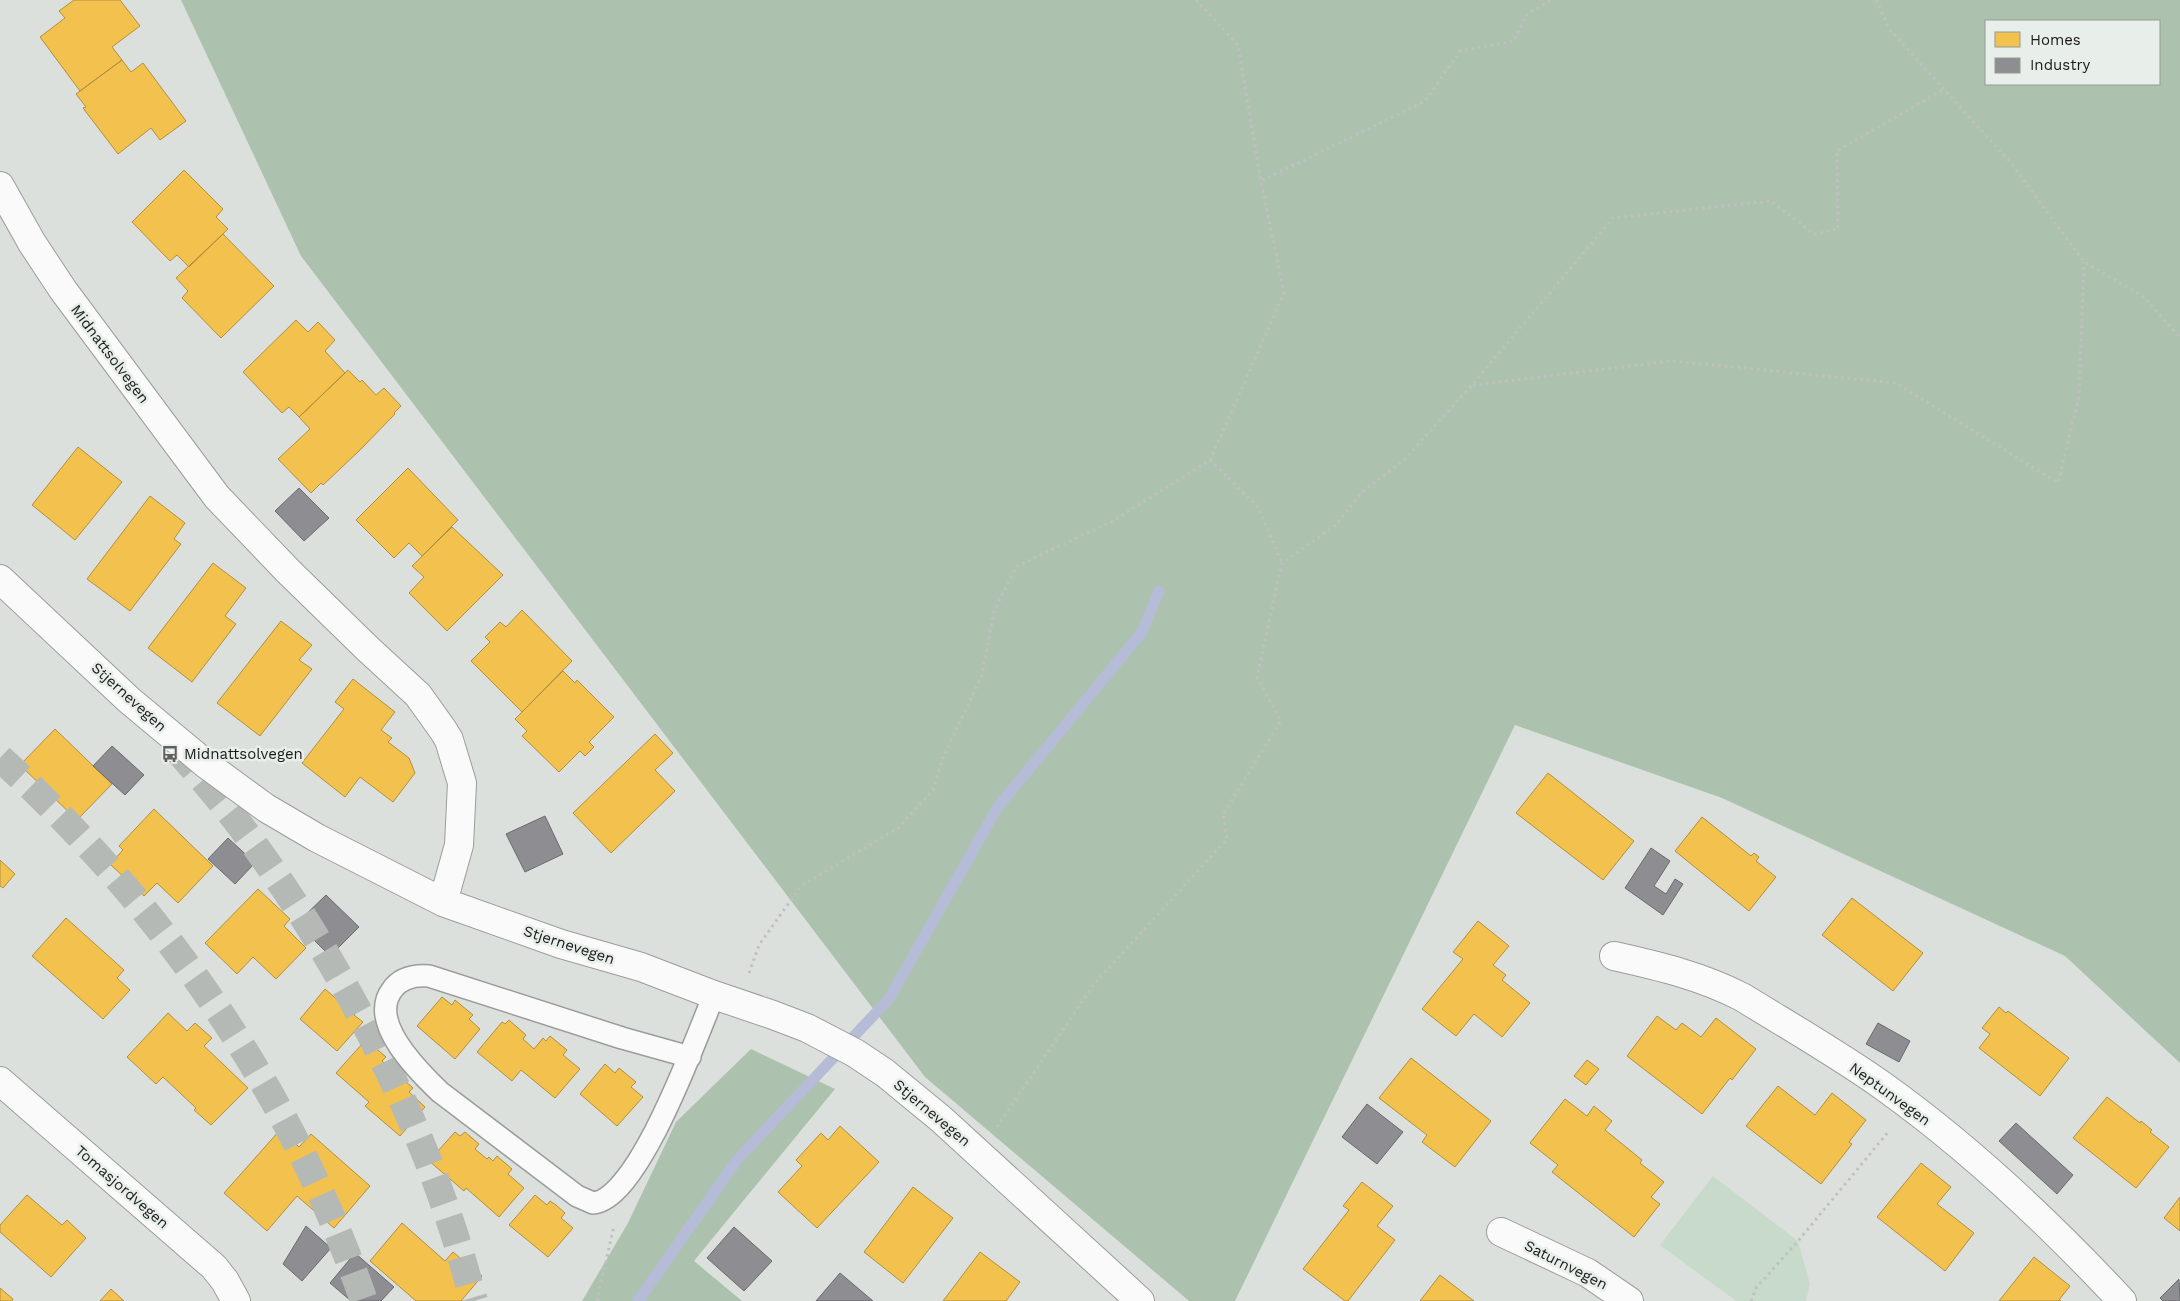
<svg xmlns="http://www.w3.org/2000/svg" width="2180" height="1301" font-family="'Work Sans',sans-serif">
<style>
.green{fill:#c8daca}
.forest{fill:#acc2af;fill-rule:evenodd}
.homes{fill:#f2c14e;stroke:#b18f3e}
.industry{fill:#8d8d92;stroke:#6a6b6e}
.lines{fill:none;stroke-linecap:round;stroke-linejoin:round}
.stream{stroke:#b6bbd8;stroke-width:11}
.trunk-tunnel{stroke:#b5b9b5;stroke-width:28;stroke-dasharray:28 14;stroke-linecap:butt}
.service-casing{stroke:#9b9d9b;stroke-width:24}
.minor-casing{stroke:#9b9d9b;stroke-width:30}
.path{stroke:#bfc0bf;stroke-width:3;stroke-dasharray:2.5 4;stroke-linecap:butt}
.service{stroke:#fafafa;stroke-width:21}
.minor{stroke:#fafafa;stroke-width:28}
.labels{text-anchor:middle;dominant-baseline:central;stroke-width:5;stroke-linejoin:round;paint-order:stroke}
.street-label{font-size:15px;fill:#191b19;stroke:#e8eee9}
.poi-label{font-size:15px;fill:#191b19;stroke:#e8eee9;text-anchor:start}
</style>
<rect width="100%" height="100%" fill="#dce0dc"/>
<!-- green -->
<path class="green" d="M 1713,1176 L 1798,1241 L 1810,1284 L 1806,1301 L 1736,1301 L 1660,1245 Z"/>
<!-- forest -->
<path class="forest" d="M 181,0 L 2180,0 L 2180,1063 L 2065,956 L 1722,798 L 1515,725 L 1235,1301 L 1189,1301 L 925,1077 L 301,256 ZM 2159,21 L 2159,84 L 1986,84 L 1986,21 Z
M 751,1049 L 835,1089 L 694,1261 L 742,1301 L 582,1301 L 628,1223 L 676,1122 Z"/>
<!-- homes -->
<path class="homes" d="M 74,0 L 120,0 L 140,26 L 112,47 L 122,60 L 80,91 L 40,37 L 65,18 L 59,11 Z
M 122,60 L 131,72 L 143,63 L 186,121 L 160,140 L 151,128 L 118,154 L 83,108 L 86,107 L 76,94 Z
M 184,170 L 223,209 L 216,217 L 228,229 L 189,267 L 177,255 L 170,261 L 132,222 Z
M 223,234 L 274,286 L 221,338 L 182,298 L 188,291 L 176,278 Z
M 296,320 L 308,332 L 318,322 L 335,340 L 325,351 L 345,373 L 299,417 L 289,407 L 282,413 L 243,372 Z
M 348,370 L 360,382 L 362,380 L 376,395 L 384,388 L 401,406 L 394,413 L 395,414 L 359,451 L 323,485 L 321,483 L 311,493 L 278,459 L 310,429 L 299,417 Z
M 78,447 L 122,482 L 75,540 L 32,505 Z
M 408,468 L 458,520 L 422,556 L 409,543 L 394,558 L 356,520 Z
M 150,496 L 185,523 L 174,539 L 181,544 L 130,611 L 87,579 Z
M 452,527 L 503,575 L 447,631 L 409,593 L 424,577 L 412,566 Z
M 213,563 L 246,588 L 225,616 L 236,624 L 192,682 L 148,648 Z
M 522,610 L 572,661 L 522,712 L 471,661 L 490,642 L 485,637 L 500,622 L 506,627 Z
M 281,621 L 312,645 L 299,660 L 312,669 L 260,736 L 217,703 Z
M 563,671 L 575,683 L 577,680 L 614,717 L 589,742 L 594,747 L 585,756 L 580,751 L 559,772 L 522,736 L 527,731 L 515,719 Z
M 353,679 L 395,712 L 381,730 L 392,738 L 388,742 L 409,758 L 415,773 L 393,802 L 360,777 L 345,797 L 302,763 L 344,709 L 335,702 Z
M 55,729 L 112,784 L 77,820 L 20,765 Z
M 655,734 L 673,753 L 655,770 L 675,791 L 611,853 L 573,813 Z
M 1548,773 L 1634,841 L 1603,880 L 1516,813 Z
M 154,809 L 213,866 L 178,903 L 157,883 L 144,896 L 110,864 L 123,850 L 119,846 Z
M 1702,817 L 1751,856 L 1754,853 L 1759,857 L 1756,861 L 1776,877 L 1749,911 L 1675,851 Z
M 0,860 L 15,874 L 3,888 L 0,886 Z
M 258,889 L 290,919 L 284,926 L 306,948 L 276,979 L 253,957 L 237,974 L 205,943 Z
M 1852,898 L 1923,953 L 1893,991 L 1822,935 Z
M 66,918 L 124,970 L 117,978 L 130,990 L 103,1019 L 32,956 Z
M 1478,921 L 1509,946 L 1493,965 L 1506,975 L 1502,980 L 1530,1003 L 1502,1037 L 1474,1014 L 1456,1036 L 1422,1009 L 1463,959 L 1453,952 Z
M 325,989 L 340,1002 L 344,998 L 359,1010 L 354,1015 L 363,1022 L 337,1051 L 300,1019 Z
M 442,997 L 452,1005 L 455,1000 L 473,1015 L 469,1019 L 480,1029 L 455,1059 L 417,1026 Z
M 1999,1007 L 2006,1013 L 2008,1011 L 2069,1058 L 2040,1096 L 1979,1048 L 1990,1034 L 1982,1028 Z
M 168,1013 L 187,1031 L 195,1023 L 212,1038 L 204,1046 L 248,1088 L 211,1125 L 194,1110 L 196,1108 L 163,1077 L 156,1084 L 127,1057 Z
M 1657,1016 L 1676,1030 L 1682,1023 L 1701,1037 L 1716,1018 L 1756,1049 L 1732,1080 L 1730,1078 L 1702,1114 L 1627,1056 Z
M 509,1020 L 526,1035 L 523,1039 L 534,1049 L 543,1038 L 546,1041 L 550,1036 L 567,1050 L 563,1055 L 580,1069 L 555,1098 L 521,1070 L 512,1081 L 477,1052 L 502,1022 L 505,1024 Z
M 362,1044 L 367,1049 L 371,1044 L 386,1057 L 382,1061 L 413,1088 L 409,1092 L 425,1107 L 400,1136 L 365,1106 L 369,1102 L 336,1073 Z
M 1411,1058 L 1491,1121 L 1455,1167 L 1422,1142 L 1427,1135 L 1379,1098 Z
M 1587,1060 L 1599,1069 L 1586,1085 L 1574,1076 Z
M 605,1064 L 615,1073 L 619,1068 L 636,1082 L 631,1087 L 643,1097 L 617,1126 L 580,1094 Z
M 1778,1086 L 1815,1115 L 1832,1093 L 1866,1120 L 1849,1142 L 1852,1144 L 1821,1184 L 1746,1126 Z
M 2107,1097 L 2140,1123 L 2141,1121 L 2152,1130 L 2150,1132 L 2169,1147 L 2136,1188 L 2073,1138 Z
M 1565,1099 L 1587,1116 L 1594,1106 L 1612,1121 L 1605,1130 L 1642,1160 L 1640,1163 L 1664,1182 L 1651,1197 L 1660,1204 L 1634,1237 L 1552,1172 L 1558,1165 L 1530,1143 Z
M 840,1126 L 879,1162 L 817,1228 L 778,1192 L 802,1166 L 796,1160 L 821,1133 L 828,1140 Z
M 280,1130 L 299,1147 L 311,1134 L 370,1186 L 334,1228 L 297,1196 L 267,1231 L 224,1193 Z
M 455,1132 L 460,1136 L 465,1132 L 479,1144 L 475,1149 L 487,1159 L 489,1157 L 493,1161 L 497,1156 L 512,1169 L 508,1174 L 524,1188 L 499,1217 L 466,1188 L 464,1191 L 429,1161 Z
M 1921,1163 L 1951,1187 L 1937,1204 L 1974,1233 L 1945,1271 L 1877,1217 Z
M 1362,1182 L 1393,1206 L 1377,1226 L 1395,1240 L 1348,1301 L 1345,1301 L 1303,1269 L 1349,1210 L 1343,1206 Z
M 913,1187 L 953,1218 L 903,1283 L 864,1252 Z
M 27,1195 L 62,1225 L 67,1220 L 86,1238 L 51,1277 L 0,1232 L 0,1225 Z
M 535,1195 L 547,1205 L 550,1201 L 556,1205 L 565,1213 L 561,1218 L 573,1228 L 548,1257 L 509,1225 Z
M 2180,1197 L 2180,1231 L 2164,1218 Z
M 402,1223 L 445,1261 L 453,1252 L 482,1276 L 461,1301 L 416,1301 L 370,1261 Z
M 980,1252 L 1020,1282 L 1006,1301 L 943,1301 Z
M 2034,1257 L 2070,1286 L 2059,1300 L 2061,1301 L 1999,1301 Z
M 1440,1275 L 1474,1301 L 1420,1301 Z
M 0,1288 L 13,1299 L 12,1301 L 0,1301 Z
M 111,1289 L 124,1301 L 100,1301 Z"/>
<!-- industry -->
<path class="industry" d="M 299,488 L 329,518 L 304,541 L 275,511 Z
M 112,746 L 144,775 L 125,795 L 93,766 Z
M 545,816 L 563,854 L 525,872 L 506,834 Z
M 228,838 L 255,863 L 235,884 L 208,859 Z
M 1651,848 L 1670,861 L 1654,886 L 1666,894 L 1675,879 L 1683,884 L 1663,915 L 1625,888 Z
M 326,895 L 359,927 L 330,956 L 297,923 Z
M 1878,1023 L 1910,1041 L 1899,1062 L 1866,1044 Z
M 1367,1104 L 1403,1132 L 1377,1164 L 1342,1137 Z
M 2016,1123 L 2073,1175 L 2057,1194 L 1999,1141 Z
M 306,1226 L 331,1248 L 302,1281 L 283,1264 Z
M 734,1227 L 772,1261 L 744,1291 L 707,1258 Z
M 355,1253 L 394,1287 L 381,1301 L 351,1301 L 330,1283 Z
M 840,1273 L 873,1301 L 816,1301 Z
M 2179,1279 L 2180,1301 L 2163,1301 L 2160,1298 Z"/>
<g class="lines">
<!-- stream -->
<path class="stream" d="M 638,1301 L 737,1160 L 889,999 L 997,808 L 1142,632 L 1159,591"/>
<!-- trunk-tunnel -->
<path class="trunk-tunnel" d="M 176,748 C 197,773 219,798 239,824 C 326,940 404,1083 450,1221 C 459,1247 466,1274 474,1301
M 0,758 C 162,905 292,1093 364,1301"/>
<!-- service casing -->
<g class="service-casing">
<path id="service" d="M 690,1057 L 622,1038 L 429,976 C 415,975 401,977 392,990 C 368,1022 418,1071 440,1092 L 577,1196 L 593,1203 C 639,1200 697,1035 714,995"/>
</g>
<!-- minor casing -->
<g class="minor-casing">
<path id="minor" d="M 0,186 L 32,243 L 63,290 L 217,497 L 288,571 L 368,649 L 418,695 L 443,730 L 449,740 L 462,783 L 459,845 L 443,902
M 0,579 L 129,700 L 207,765 L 266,808 L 317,838 L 443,902 L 561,944 L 641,967 L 714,995 L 773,1015 L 807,1028 L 855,1053 L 885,1073 L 941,1119 L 1140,1301
M 1614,956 C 1659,966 1701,976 1742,997 C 1789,1026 1838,1054 1883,1086 C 1967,1146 2052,1226 2122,1301
M 0,1081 L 214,1267 L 225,1281 L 236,1301
M 1501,1232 L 1588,1273 L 1629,1301"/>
</g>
<!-- path -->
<path class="path" d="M 1196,0 L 1238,45 L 1261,181
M 1876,0 L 1890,30 L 2011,163 L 2084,262 L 2143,296 L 2180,338
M 1473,385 L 1672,361 L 1896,383 L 2058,483 L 2079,396 L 2084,262
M 1210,460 L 1258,507 L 1282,563
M 749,973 L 759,945 L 801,886 L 898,828 L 933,790 L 942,760 L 982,675 L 994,611 L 1017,566 L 1113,521 L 1210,460 L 1284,293 L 1261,181 L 1425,101 L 1460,51 L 1514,41 L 1526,15 L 1551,0
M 997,1127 L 1094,984 L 1227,839 L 1223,814 L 1281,721 L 1257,677 L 1282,563 L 1336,525 L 1362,492 L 1403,461 L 1472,385 L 1613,218 L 1771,201 L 1814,234 L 1838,229 L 1837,151 L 1944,89
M 597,1301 L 614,1226
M 1751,1301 L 1756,1288 L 1798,1241 L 1889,1131"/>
<!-- service -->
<use href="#service" class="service"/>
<!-- minor -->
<use href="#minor" class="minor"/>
</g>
<!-- icons -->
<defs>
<g id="bus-bare" transform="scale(1.35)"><path d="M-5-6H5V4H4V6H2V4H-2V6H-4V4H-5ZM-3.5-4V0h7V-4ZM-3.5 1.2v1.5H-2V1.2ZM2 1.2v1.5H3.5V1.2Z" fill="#5d605d" stroke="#e8eee9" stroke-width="2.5" paint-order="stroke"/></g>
</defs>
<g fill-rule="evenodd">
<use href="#bus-bare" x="170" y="754"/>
</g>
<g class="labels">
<!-- street labels -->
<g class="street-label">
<text transform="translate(110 354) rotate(53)">Midnattsolvegen</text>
<text transform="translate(129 697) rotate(42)">Stjernevegen</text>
<text transform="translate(569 945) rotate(18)">Stjernevegen</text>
<text transform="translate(1890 1094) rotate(36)">Neptunvegen</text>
<text transform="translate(932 1113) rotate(40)">Stjernevegen</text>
<text transform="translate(122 1187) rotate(41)">Tomasjordvegen</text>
<text transform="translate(1566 1265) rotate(27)">Saturnvegen</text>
</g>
<!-- poi labels -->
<g class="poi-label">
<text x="184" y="754">Midnattsolvegen</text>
</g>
</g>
<!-- legend -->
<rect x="1985" y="20" width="175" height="65" fill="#e8eee9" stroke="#959a96"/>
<rect x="1995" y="32" width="25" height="15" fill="#f2c14e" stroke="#959a96"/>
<text x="2030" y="45" font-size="15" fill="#191b19">Homes</text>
<rect x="1995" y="58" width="25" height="15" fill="#8d8d92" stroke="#959a96"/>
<text x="2030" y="70" font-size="15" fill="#191b19">Industry</text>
</svg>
